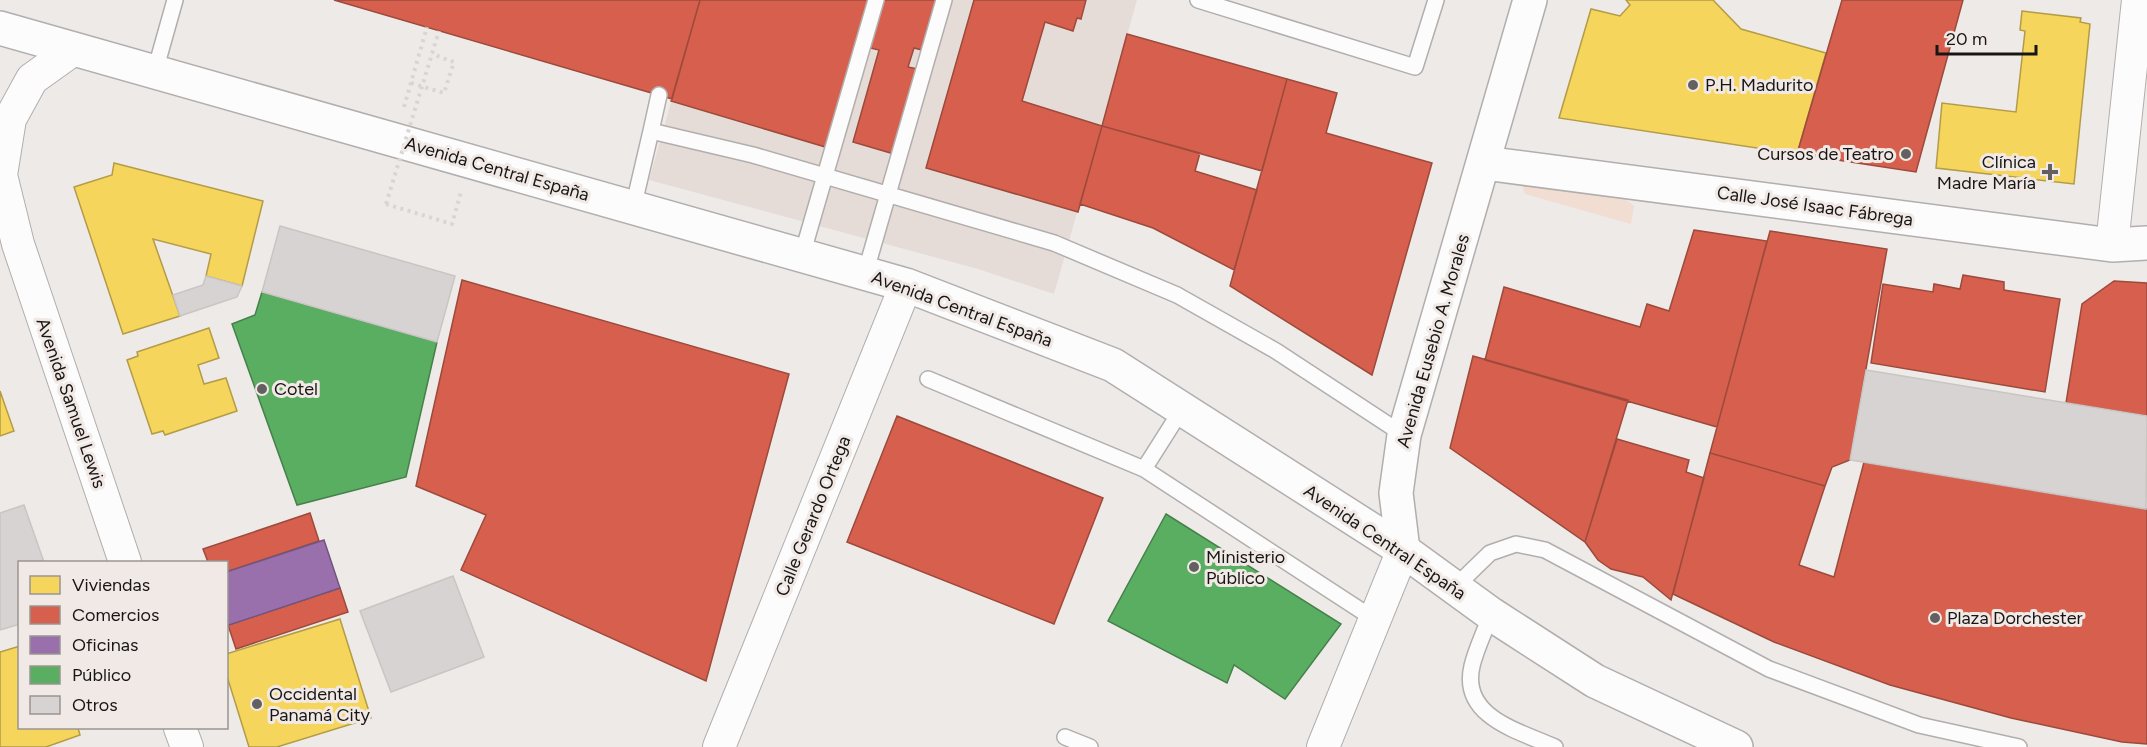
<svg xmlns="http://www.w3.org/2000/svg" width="2147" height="747" font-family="Figtree,sans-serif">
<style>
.built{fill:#e6dcd7}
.green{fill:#f2ddd3}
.homes{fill:#f6d55c;stroke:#b39c47;stroke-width:1.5}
.shops{fill:#d6604d;stroke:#9d4a3c;stroke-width:1.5}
.offices{fill:#9970ab;stroke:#72557e;stroke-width:1.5}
.public{fill:#5aae61;stroke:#46804a;stroke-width:1.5}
.building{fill:#d7d3d2;stroke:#c8c5c3;stroke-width:1.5}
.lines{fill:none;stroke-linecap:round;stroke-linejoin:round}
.service-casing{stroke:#b2aead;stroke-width:18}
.minor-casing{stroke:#b2aead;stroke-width:34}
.tertiary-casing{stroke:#b2aead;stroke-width:36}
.secondary-casing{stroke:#b2aead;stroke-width:36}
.path{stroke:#d7d6d5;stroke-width:4;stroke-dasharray:3 4.5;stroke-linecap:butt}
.service{stroke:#fcfcfc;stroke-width:15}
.minor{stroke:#fcfcfc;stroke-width:32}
.tertiary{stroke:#fcfcfc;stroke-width:33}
.secondary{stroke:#fcfcfc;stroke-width:33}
.path-bridge{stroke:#d7d6d5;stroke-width:4;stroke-dasharray:3 4.5;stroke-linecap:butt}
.poi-dot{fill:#63605f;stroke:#f1e9e5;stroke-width:2}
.labels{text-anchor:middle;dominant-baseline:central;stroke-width:6;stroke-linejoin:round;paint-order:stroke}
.poi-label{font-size:18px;fill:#181615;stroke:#f1e9e5;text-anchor:start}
.street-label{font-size:18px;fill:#181615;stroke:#f1e9e5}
</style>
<rect width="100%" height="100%" fill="#eeeae8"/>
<!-- built -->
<path class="built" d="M 700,0 L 1137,0 L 1054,294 L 978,269 L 649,180 Z"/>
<!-- green -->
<path class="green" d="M 1522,185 L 1624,198 L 1634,206 L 1631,224 L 1525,194 Z"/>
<!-- homes -->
<path class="homes" d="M 1626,0 L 1713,0 L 1741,29 L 1826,53 L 1797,154 L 1559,118 L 1591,9 L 1620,16 L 1630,5 Z
M 2022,11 L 2081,18 L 2080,22 L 2090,24 L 2074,184 L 1936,168 L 1942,103 L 2016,112 L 2025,31 L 2020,30 Z
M 114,163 L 263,201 L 242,286 L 206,276 L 211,254 L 153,239 L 180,316 L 123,334 L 74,187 L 112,175 Z
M 209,328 L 219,358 L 198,365 L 204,384 L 226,378 L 237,411 L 165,435 L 163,431 L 152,434 L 127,360 L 138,356 L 137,352 Z
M 0,391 L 14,431 L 0,436 Z
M 340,619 L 371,718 L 277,747 L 249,747 L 226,673 L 226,654 Z
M 20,646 L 20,728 L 78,728 L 80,735 L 46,747 L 0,747 L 0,652 Z"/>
<!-- shops -->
<path class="shops" d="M 334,0 L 700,0 L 672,99 Z
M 700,0 L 941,0 L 926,51 L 914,48 L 908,67 L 918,69 L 894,154 L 853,142 L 879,50 L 862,46 L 832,149 L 671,101 Z
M 974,0 L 1086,0 L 1081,19 L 1077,18 L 1073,31 L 1045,22 L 1022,101 L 1102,126 L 1078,212 L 926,168 Z
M 1842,0 L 1963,0 L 1916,172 L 1797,154 Z
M 1127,34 L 1287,79 L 1262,171 L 1102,126 Z
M 1287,79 L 1337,93 L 1326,133 L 1432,163 L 1372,375 L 1230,286 Z
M 1102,126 L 1200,153 L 1195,171 L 1257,190 L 1234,270 L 1153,228 L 1080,204 Z
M 1694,230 L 1767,241 L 1717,427 L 1485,360 L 1504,287 L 1640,327 L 1647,304 L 1669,311 Z
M 1770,231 L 1887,249 L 1850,460 L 1832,467 L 1825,486 L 1710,453 Z
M 1963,275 L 2004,282 L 2004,290 L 2060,299 L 2045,392 L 1871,363 L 1883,284 L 1933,292 L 1934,284 L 1960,289 Z
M 462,280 L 789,374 L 706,681 L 461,570 L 486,515 L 416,486 Z
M 2114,281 L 2147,283 L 2147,416 L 2066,403 L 2082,304 Z
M 1473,356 L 1628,400 L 1585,542 L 1450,448 Z
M 897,416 L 1103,498 L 1054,624 L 847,542 Z
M 1617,439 L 1689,460 L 1686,472 L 1704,478 L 1671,600 L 1643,577 L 1611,569 L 1598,560 L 1585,542 Z
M 1710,453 L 1825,486 L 1799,565 L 1834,577 L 1864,462 L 2147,509 L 2147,744 L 2122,742 L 2011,718 L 1890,685 L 1774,642 L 1673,594 Z
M 310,513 L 319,541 L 226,572 L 226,562 L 208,562 L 203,549 Z
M 340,588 L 348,612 L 236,649 L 228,625 Z"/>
<!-- offices -->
<path class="offices" d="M 324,540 L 340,588 L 226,626 L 226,572 Z"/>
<!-- public -->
<path class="public" d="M 262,292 L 437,342 L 406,477 L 297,505 L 232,324 L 255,315 Z
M 1166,514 L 1341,624 L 1285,699 L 1234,665 L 1227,683 L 1108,621 Z"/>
<!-- building -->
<path class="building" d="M 280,226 L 455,276 L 437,342 L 262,292 Z
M 206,276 L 242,286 L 237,297 L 180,316 L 173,295 L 203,285 Z
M 1866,370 L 2147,416 L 2146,509 L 1850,460 Z
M 24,505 L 44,562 L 20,562 L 20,624 L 0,630 L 0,513 Z
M 453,576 L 484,657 L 391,692 L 360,611 Z"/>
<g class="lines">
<!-- service casing -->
<g class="service-casing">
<path id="service" d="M 1198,0 L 1415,67 L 1436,0
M 155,71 L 175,0
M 651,131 L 659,95
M 633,208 L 651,131 L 753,155 L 1054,243 L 1177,295 L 1276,351 L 1404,435
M 802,255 L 876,0
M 865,274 L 944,0
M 928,379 L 1144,469 L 1374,619
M 1144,469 L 1182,409
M 1454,588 L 1490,553 L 1516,544 L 1545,550 L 1769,669 L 1919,725 L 2019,747
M 1491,614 C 1485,631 1476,649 1472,666 C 1460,717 1519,731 1555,747
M 1065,737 L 1090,747"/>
</g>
<!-- minor casing -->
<g class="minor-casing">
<path id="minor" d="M 74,49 L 32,79 L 10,119 L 1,175 L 18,244 L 125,562
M 2112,245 L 2138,0
M 180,728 L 187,747
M 719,747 L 906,285
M 1323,747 L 1403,550"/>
</g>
<!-- tertiary casing -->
<g class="tertiary-casing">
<path id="tertiary" d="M 1484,163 L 2112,245 L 2147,243
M 1403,550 L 1396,493 L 1404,435 L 1530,0"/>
</g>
<!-- secondary casing -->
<g class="secondary-casing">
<path id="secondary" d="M 0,28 L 906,285 L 1113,365 L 1403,550 L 1491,614 L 1595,681 L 1736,747"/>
</g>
<!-- path -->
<path class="path" d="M 411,83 L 444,93 L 454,62 L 432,54
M 404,107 L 427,27
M 386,204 L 452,224 L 461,192"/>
<!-- service -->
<use href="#service" class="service"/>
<!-- minor -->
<use href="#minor" class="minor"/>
<!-- tertiary -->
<use href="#tertiary" class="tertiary"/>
<!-- secondary -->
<use href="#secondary" class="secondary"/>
<!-- path-bridge -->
<path class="path-bridge" d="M 386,204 L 439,31"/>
</g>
<!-- markers -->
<g class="poi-dot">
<circle cx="1693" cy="85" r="6"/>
<circle cx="1906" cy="154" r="6"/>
<path d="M2047 163h6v6h6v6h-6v6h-6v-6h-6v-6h6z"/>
<circle cx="262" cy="389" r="6"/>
<circle cx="1194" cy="567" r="6"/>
<circle cx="1935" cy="618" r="6"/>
<circle cx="257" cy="704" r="6"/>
</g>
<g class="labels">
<!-- poi labels -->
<g class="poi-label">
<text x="1705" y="85">P.H. Madurito</text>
<text x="1894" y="154" text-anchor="end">Cursos de Teatro</text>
<text x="2036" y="162" text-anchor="end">Clínica<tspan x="2036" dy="21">Madre María</tspan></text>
<text x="274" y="389">Cotel</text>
<text x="1206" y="557">Ministerio<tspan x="1206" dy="21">Público</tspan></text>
<text x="1947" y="618">Plaza Dorchester</text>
<text x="269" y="694">Occidental<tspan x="269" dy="21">Panamá City</tspan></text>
</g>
<!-- street labels -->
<g class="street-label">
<text transform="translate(497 169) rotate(16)">Avenida Central España</text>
<text transform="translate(1815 206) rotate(8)">Calle José Isaac Fábrega</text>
<text transform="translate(962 309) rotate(20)">Avenida Central España</text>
<text transform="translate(1433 341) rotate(-74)">Avenida Eusebio A. Morales</text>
<text transform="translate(71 403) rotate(71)">Avenida Samuel Lewis</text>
<text transform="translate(813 516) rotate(-68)">Calle Gerardo Ortega</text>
<text transform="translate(1385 542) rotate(34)">Avenida Central España</text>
</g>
</g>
<!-- legend -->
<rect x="18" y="561" width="210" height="168" fill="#f1e9e5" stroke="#9a9592" stroke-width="1.5"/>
<rect x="30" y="576" width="30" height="18" fill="#f6d55c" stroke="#9a9592" stroke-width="1.5"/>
<text x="72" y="591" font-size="18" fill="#181615">Viviendas</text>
<rect x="30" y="606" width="30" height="18" fill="#d6604d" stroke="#9a9592" stroke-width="1.5"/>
<text x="72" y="621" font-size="18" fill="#181615">Comercios</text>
<rect x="30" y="636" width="30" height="18" fill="#9970ab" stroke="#9a9592" stroke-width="1.5"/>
<text x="72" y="651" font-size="18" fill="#181615">Oficinas</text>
<rect x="30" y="666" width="30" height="18" fill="#5aae61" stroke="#9a9592" stroke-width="1.5"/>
<text x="72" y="681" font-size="18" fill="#181615">Público</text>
<rect x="30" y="696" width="30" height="18" fill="#d7d3d2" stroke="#9a9592" stroke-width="1.5"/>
<text x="72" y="711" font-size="18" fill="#181615">Otros</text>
<!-- scale -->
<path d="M1937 45v9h99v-9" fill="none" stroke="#181615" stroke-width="3"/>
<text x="1946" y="45" font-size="18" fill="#181615" stroke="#f1e9e5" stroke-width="4.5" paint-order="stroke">20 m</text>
</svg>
